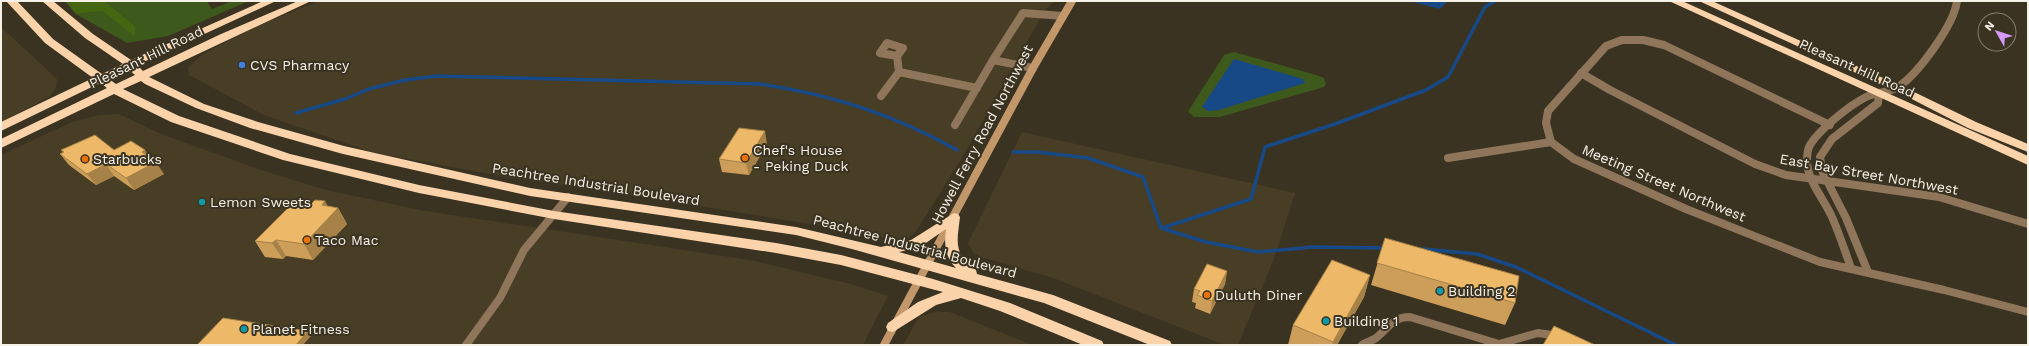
<svg xmlns="http://www.w3.org/2000/svg" width="2029" height="346" font-family="'Work Sans',sans-serif">
<style>
.built{fill:#483d25}
.green{fill:#3e591c}
.forest{fill:#461}
.water{fill:#174987}
.lines{fill:none;stroke-linecap:round;stroke-linejoin:round}
.stream{stroke:#174987;stroke-width:3.5}
.street{stroke:#8f7559;stroke-width:8}
.secondary{stroke:#c2986b;stroke-width:8}
.highway{fill:#fad3aa;fill-rule:evenodd}
.wall{fill:#cc9e59}
.shaded-wall{fill:#a68148}
.building{fill:#edb867;stroke:#a68148}
.shop-dot{fill:#3f7fe0;stroke:#3b3322;stroke-width:1.5}
.food-dot{fill:#e8710a;stroke:#3b3322;stroke-width:1.5}
.culture-dot{fill:#0f9aa8;stroke:#3b3322;stroke-width:1.5}
.labels{text-anchor:middle;dominant-baseline:central;stroke-width:4;stroke-linejoin:round;paint-order:stroke}
.street-label{font-size:14px;fill:#f7f2e7;stroke:#3b3322}
.poi-label{font-size:14px;fill:#f7f2e7;stroke:#3b3322;text-anchor:start}
</style>
<rect width="100%" height="100%" fill="#3b3322"/>
<!-- built -->
<path class="built" d="M 319,1 L 1055,1 L 1045,10 L 960,161 L 917,230 L 908,238 L 895,240 L 835,228 L 632,195 L 510,178 L 371,152 L 264,115 L 189,75 L 188,68 L 201,55 L 257,26 Z
M 1,27 L 57,79 L 56,88 L 49,97 L 1,122 Z
M 119,114 L 159,133 L 255,168 L 322,189 L 420,210 L 750,260 L 851,284 L 888,296 L 863,345 L 1,345 L 1,155 L 72,122 L 98,115 Z
M 1022,132 L 1295,193 L 1274,259 L 1238,345 L 1225,345 L 1053,278 L 981,257 L 973,252 L 968,243 Z
M 935,312 L 950,312 L 1032,345 L 903,345 L 919,317 Z"/>
<!-- green -->
<path class="green" d="M 105,1 L 207,1 L 212,9 L 232,1 L 249,1 L 168,36 L 127,43 L 76,14 L 102,11 L 134,36 L 135,26 Z
M 1234,52 L 1316,75 L 1324,78 L 1326,84 L 1324,87 L 1220,117 L 1194,117 L 1188,112 L 1189,110 L 1224,55 Z"/>
<!-- forest -->
<path class="forest" d="M 65,1 L 105,1 L 135,26 L 135,37 L 102,11 L 76,14 Z"/>
<!-- water -->
<path class="water" d="M 1409,1 L 1448,1 L 1440,9 Z
M 1234,59 L 1303,79 L 1305,83 L 1219,110 L 1208,111 L 1202,107 Z"/>
<g class="lines">
<!-- stream -->
<path class="stream" d="M 296,113 L 345,99 L 369,89 L 405,80 L 437,76 L 760,84 C 832,95 893,114 957,150
M 1013,152 L 1037,152 L 1088,158 L 1143,177 L 1161,228
M 1161,228 L 1206,242 L 1258,252 L 1313,247 L 1385,248
M 1162,228 L 1251,199 L 1265,147 L 1335,124 L 1426,90 L 1448,77 L 1485,7 L 1495,1
M 1423,249 L 1477,254 L 1516,267 L 1676,345"/>
<!-- street -->
<path class="street" d="M 887,43 L 903,48 L 897,56 L 880,53 Z
M 897,56 L 899,72
M 993,60 L 1023,13 L 1063,16
M 1581,73 L 1610,90 L 1755,164 L 1786,175 L 1939,197 L 2028,224
M 881,96 L 899,72 L 977,88
M 955,125 L 993,60 L 1033,68
M 1830,125 L 1664,45 L 1643,40 L 1622,40 L 1606,46 L 1548,111 L 1546,123 L 1551,142 L 1574,159 L 1686,209 L 1820,262 L 1944,290 L 2028,312
M 1448,158 L 1551,142
M 1851,268 C 1845,251 1839,233 1832,217 C 1824,199 1808,182 1807,162 C 1807,156 1807,152 1809,147 C 1817,131 1850,105 1866,97 C 1876,92 1888,93 1898,87 C 1918,74 1954,25 1957,1
M 1868,272 L 1846,218 L 1822,171 L 1820,157 L 1832,139 L 1878,103 L 1879,94
M 466,345 L 500,298 L 524,250 L 568,197
M 1362,345 C 1366,342 1372,341 1376,338 C 1389,328 1392,317 1410,317 L 1499,344 L 1538,333 L 1559,336 L 1579,345"/>
<!-- secondary -->
<path class="secondary" d="M 884,345 L 1033,68 L 1072,1"/>
<!-- highway -->
<path class="highway" d="M 6,1 L 17,1 L 53,39 L 102,74 L 123,64 L 85,38 L 42,1 L 53,1 L 93,34 L 131,60 L 263,1 L 276,1 L 137,65 L 143,71 L 221,34 L 298,1 L 311,1 L 149,77 L 204,104 L 258,122 L 344,146 L 530,188 L 796,227 L 881,247 L 911,240 L 954,213 L 958,214 L 960,217 C 957,242 953,254 976,270 L 977,274 L 1053,295 L 1170,341 L 1172,345 L 1150,345 L 1044,303 L 852,249 L 796,235 L 530,196 L 343,154 L 250,128 L 196,108 L 145,84 L 141,81 L 123,89 L 179,116 L 290,154 L 419,185 L 554,211 L 776,243 L 841,255 L 933,279 L 1010,303 L 1102,341 L 1104,345 L 1083,345 L 1000,311 L 961,298 L 936,305 L 893,332 L 888,331 L 886,327 L 888,323 L 918,302 L 943,292 L 841,265 L 776,253 L 554,219 L 419,193 L 283,160 L 171,122 L 114,94 L 1,148 L 1,139 L 107,88 L 100,83 L 1,131 L 1,122 L 93,78 L 45,43 ZM 128,69 L 135,75 L 116,84 L 109,79 ZM 946,229 C 944,244 945,257 956,268 L 899,252 L 920,247 Z
M 1669,1 L 1682,1 L 2028,156 L 2028,165 Z
M 1699,1 L 1712,1 L 1912,91 L 1976,122 L 2028,144 L 2028,152 L 1968,128 L 1904,95 Z"/>
</g>
<!-- wall -->
<path class="wall" d="M 767,144 L 749,175 L 722,172 L 719,159 Z
M 61,150 L 114,150 L 150,158 L 164,174 L 134,190 L 114,176 L 96,185 L 69,165 L 60,154 L 63,152 Z
M 328,206 L 338,208 L 347,224 L 313,260 L 286,256 L 283,259 L 265,257 L 255,241 Z
M 1385,238 L 1515,303 L 1505,325 L 1371,285 Z
M 1227,271 L 1225,284 L 1210,314 L 1195,308 L 1196,303 L 1192,302 L 1194,289 Z
M 1370,275 L 1364,297 L 1337,345 L 1288,345 L 1293,325 Z"/>
<!-- shaded-wall -->
<path class="shaded-wall" d="M 765,131 L 767,144 L 749,175 L 746,163 Z
M 145,150 L 153,162 L 142,152 Z
M 156,162 L 164,174 L 134,190 L 126,178 Z
M 106,164 L 114,176 L 96,185 L 87,174 Z
M 325,201 L 332,214 L 338,208 L 347,224 L 313,260 L 304,244 L 322,205 Z
M 276,240 L 286,256 L 283,259 L 272,243 Z
M 1227,271 L 1225,284 L 1210,314 L 1212,301 Z
M 1370,275 L 1364,297 L 1337,345 L 1332,345 L 1333,342 Z
M 308,331 L 311,336 L 303,345 L 296,345 Z"/>
<!-- building -->
<path class="building" d="M 739,128 L 765,131 L 746,163 L 719,159 Z
M 95,135 L 114,150 L 131,141 L 145,150 L 142,152 L 156,162 L 126,178 L 106,164 L 87,174 L 60,154 L 64,152 L 61,150 Z
M 315,200 L 325,201 L 322,205 L 338,208 L 304,244 L 276,240 L 272,243 L 255,241 L 295,201 L 311,204 Z
M 1385,238 L 1519,276 L 1515,303 L 1377,263 Z
M 1332,260 L 1370,275 L 1333,342 L 1293,325 Z
M 1207,264 L 1227,271 L 1212,301 L 1197,295 L 1200,291 L 1194,289 Z
M 223,318 L 308,331 L 296,345 L 197,345 Z
M 1554,326 L 1595,345 L 1543,345 Z"/>
<!-- markers -->
<circle class="shop-dot" cx="242" cy="65" r="4"/>
<g class="food-dot">
<circle cx="745" cy="158" r="4"/>
<circle cx="85" cy="159" r="4"/>
<circle cx="307" cy="240" r="4"/>
<circle cx="1207" cy="295" r="4"/>
</g>
<g class="culture-dot">
<circle cx="202" cy="202" r="4"/>
<circle cx="1440" cy="291" r="4"/>
<circle cx="1326" cy="321" r="4"/>
<circle cx="244" cy="329" r="4"/>
</g>
<g class="labels">
<!-- street labels -->
<g class="street-label">
<text transform="translate(146 57) rotate(-26)">Pleasant Hill Road</text>
<text transform="translate(1857 68) rotate(24)">Pleasant Hill Road</text>
<text transform="translate(982 134) rotate(-62)">Howell Ferry Road Northwest</text>
<text transform="translate(1869 174) rotate(10)">East Bay Street Northwest</text>
<text transform="translate(1664 183) rotate(23)">Meeting Street Northwest</text>
<text transform="translate(596 184) rotate(9)">Peachtree Industrial Boulevard</text>
<text transform="translate(915 246) rotate(15)">Peachtree Industrial Boulevard</text>
</g>
<!-- poi labels -->
<g class="poi-label">
<text x="250" y="65">CVS Pharmacy</text>
<text x="753" y="150">Chef's House<tspan x="753" dy="16">- Peking Duck</tspan></text>
<text x="93" y="159">Starbucks</text>
<text x="210" y="202">Lemon Sweets</text>
<text x="315" y="240">Taco Mac</text>
<text x="1448" y="291">Building 2</text>
<text x="1215" y="295">Duluth Diner</text>
<text x="1334" y="321">Building 1</text>
<text x="252" y="329">Planet Fitness</text>
</g>
</g>
<!-- border -->
<rect width="2029" height="346" fill="none" stroke="#f7f2e7" stroke-width="4"/>
<!-- north arrow -->
<g transform="translate(1997 32) rotate(309)"><circle r="19" fill="#3b3322" stroke="#867f71"/>
<path d="M0-3L7 15L0 10L-7 15Z" fill="#d89af8"/>
<text y="-6" font-size="11" font-weight="bold" text-anchor="middle" fill="#f7f2e7">N</text>
</g>
</svg>
